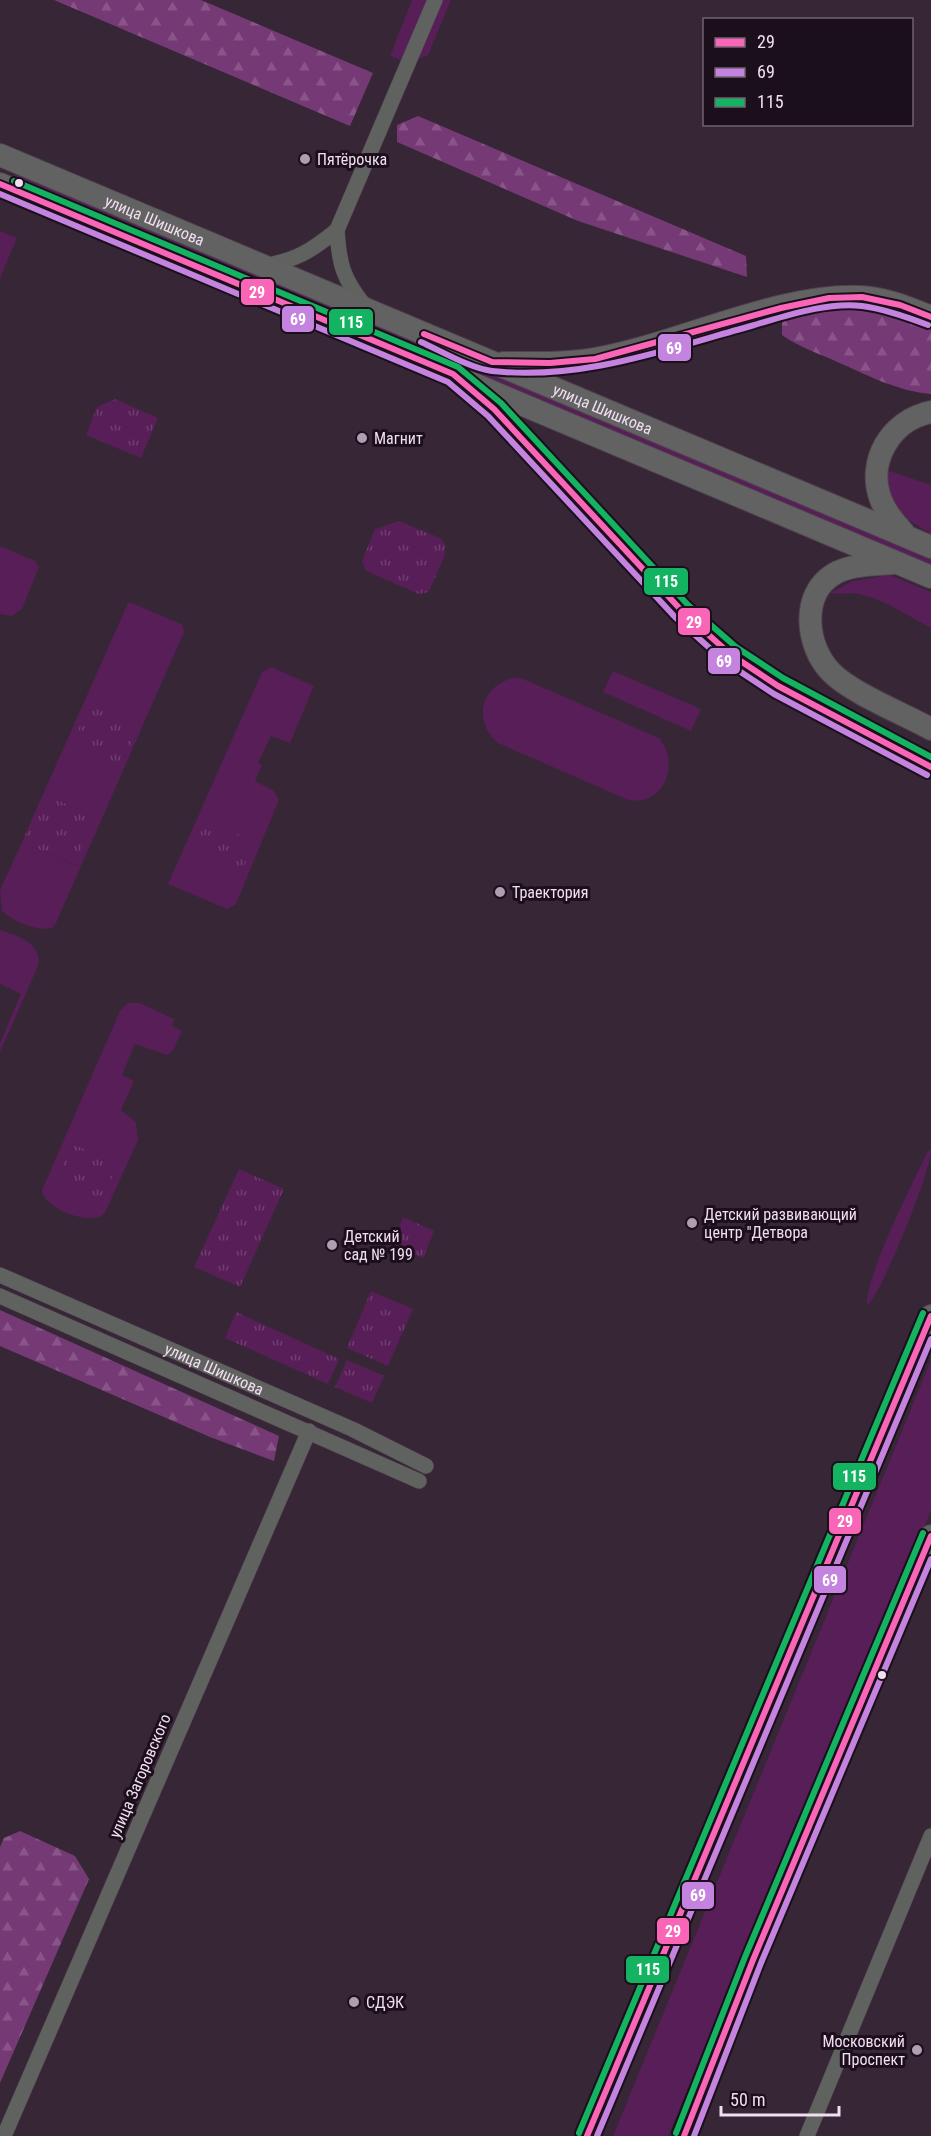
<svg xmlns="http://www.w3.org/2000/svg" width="931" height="2136" font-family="'Roboto Condensed',sans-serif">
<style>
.green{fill:#571e58}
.forest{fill:url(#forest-firs)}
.park{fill:url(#park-tufts)}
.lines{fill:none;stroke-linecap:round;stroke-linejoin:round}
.street-casing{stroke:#4f414e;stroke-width:16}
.primary-casing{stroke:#4f414e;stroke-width:24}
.street{stroke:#5f625f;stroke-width:15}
.primary{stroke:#616261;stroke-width:22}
.bus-1-casing{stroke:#1c0f1c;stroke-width:10}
.bus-2-casing{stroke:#1c0f1c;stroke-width:10}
.bus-3-casing{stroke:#1c0f1c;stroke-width:10}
.bus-1{stroke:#fa66b7;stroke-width:6}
.bus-2{stroke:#c483df;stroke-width:6}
.bus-3{stroke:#13b361;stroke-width:6}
.poi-dot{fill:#b09eb0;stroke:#1c0f1c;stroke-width:2}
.bus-dot{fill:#f2def1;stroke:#1c0f1c;stroke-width:2}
.labels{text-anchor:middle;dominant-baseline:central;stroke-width:6;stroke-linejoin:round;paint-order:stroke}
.poi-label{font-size:16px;fill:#f2def1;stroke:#1c0f1c;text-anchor:start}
.street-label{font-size:16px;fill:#f2def1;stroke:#1c0f1c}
.line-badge{stroke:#1c0f1c;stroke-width:2}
.badge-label{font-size:16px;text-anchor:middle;font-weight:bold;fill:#fff}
</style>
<defs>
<pattern id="forest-firs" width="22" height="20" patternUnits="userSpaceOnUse" patternTransform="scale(1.5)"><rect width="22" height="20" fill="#753975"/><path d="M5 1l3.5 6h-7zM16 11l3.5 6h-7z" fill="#895589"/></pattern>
<pattern id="park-tufts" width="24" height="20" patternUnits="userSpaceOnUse" patternTransform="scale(1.5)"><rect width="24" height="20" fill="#571e58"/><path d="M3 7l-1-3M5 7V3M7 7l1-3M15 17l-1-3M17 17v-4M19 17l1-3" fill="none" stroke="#703e70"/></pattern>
</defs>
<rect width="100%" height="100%" fill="#362636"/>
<!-- green -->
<path class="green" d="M 412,0 L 451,0 L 428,55 L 408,63 L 390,56 Z
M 16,171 L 931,556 L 931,567 L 12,180 Z
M 0,231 L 17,238 L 0,278 Z
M 884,469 L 931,485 L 931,534 L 894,511 Z
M 0,546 L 35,561 L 39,567 L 22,609 L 12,616 L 0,614 Z
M 890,575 L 931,592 L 931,628 C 909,617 883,598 858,594 C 849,592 840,595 830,593 L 853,581 Z
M 128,603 L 132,603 L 183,625 L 184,632 L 56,923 L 52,928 C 36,932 14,921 2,911 L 0,890 L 22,842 L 74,865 L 95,817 L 43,794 Z
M 271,667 L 314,686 L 290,743 L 271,736 L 258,763 L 262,765 L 255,781 L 273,790 L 279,800 L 236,904 L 227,909 L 168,884 L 262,672 Z
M 613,671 L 701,709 L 691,731 L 603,692 Z
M 513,678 L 521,678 L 659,738 C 681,763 664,807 628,800 L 498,743 C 472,721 481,686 513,678 Z
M 0,930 C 18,936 43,943 38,966 L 0,1052 L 0,1043 L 21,994 L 0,984 Z
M 128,1003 L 140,1003 L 174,1019 L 172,1026 L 182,1031 L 173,1051 L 167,1055 L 135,1044 L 122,1075 L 134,1081 L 121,1110 L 136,1122 L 138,1140 L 105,1213 C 92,1228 43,1208 42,1190 L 120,1011 Z
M 931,1150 C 931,1172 882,1293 867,1306 C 865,1276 913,1182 928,1151 Z
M 931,1360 L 931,1511 L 668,2136 L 613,2136 Z"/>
<!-- forest -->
<path class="forest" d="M 54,0 L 201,0 L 373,73 L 350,126 Z
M 418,116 L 746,256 L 747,277 L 578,221 L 397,142 L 397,125 Z
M 868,303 L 931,328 L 931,394 C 896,391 865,374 833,360 C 815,352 799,347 782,335 L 782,323 L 790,312 Z
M 0,1310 L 279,1436 L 274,1461 L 210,1437 L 0,1346 Z
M 20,1831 L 75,1856 L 89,1879 L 0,2083 L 0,1847 L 4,1838 Z"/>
<!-- park -->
<path class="park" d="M 115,399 L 158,418 L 141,458 L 86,435 L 97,407 Z
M 399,521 L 440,538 L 445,544 L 445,554 L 429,592 L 419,594 L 366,571 L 362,561 L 375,529 Z
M 92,699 L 141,721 L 120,768 L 71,746 Z
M 43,794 L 96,817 L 75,865 L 22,842 Z
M 206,820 L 255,842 L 243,868 L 194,846 Z
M 72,1144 L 118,1164 L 102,1200 L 57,1180 Z
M 239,1169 L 284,1189 L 240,1287 L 194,1267 Z
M 403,1217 L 434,1231 L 423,1258 L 392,1244 Z
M 371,1291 L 413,1309 L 388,1366 L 347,1348 Z
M 236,1312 L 339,1359 L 328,1384 L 225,1338 Z
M 347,1360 L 384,1376 L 372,1403 L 335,1387 Z"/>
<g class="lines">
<!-- street casing -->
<g class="street-casing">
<g id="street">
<path d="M 337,230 L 435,0"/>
<path d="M 263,266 C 297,260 311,251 337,230 C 339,264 343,279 365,306"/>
<path id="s1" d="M 0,1275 L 352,1429 L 426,1466"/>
<path d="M 0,1296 L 419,1481"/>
<path d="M 4,2136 L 309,1431"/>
<path d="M 807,2136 L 931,1836"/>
</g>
</g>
<!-- primary casing -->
<g class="primary-casing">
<g id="primary">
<path id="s2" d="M 0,155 L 931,547"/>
<path d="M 0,184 L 931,577"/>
<path d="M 503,363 C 533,363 564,364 594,359 C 678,345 777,293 861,297 C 885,298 909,308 931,317"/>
<path d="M 470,389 L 494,409 L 682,611 L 730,654 L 778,686 L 931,767"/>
<path d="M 904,533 C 895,523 886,513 881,500 C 866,461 891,420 931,412"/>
<path d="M 893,563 C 875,565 851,564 834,574 C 800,594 806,647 831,672 C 851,693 904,714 931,729"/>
<path d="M 587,2136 L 931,1316"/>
<path d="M 684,2136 L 753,1960 L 931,1536"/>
</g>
</g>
<!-- street -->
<use href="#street" class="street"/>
<!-- primary -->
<use href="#primary" class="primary"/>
<!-- bus-1 casing -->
<g class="bus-1-casing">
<path id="bus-1" d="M 0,184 L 453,374 L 494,409 L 682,611 L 730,654 L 778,686 L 931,767
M 424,334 L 492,362 L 550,363 L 595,359 L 781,308 L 829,298 L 862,297 L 900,305 L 931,317
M 587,2136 L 931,1316
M 684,2136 L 753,1960 L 931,1536"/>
</g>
<!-- bus-2 casing -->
<g class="bus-2-casing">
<path id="bus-2" d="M 0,194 L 448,382 L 488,416 L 675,617 L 724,661 L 774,694 L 927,775
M 421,342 C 441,351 472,369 492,371 C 581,381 667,349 751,326 C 786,316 826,302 862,306 C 885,309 907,317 928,325
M 597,2136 L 931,1339
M 694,2136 L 761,1963 L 931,1559"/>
</g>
<!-- bus-3 casing -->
<g class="bus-3-casing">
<path id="bus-3" d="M 14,181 L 458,367 L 501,403 L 688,605 L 736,647 L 783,678 L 931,757
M 579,2133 L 923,1313
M 676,2133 L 745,1957 L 923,1533"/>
</g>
<!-- bus-1 -->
<use href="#bus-1" class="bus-1"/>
<!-- bus-2 -->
<use href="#bus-2" class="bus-2"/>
<!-- bus-3 -->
<use href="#bus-3" class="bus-3"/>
</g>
<!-- markers -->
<g class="poi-dot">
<circle cx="305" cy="159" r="6"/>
<circle cx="362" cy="438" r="6"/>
<circle cx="500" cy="892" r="6"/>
<circle cx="692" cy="1223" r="6"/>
<circle cx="332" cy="1245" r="6"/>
<circle cx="354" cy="2002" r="6"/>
<circle cx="917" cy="2050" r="6"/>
</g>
<g class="bus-dot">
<circle cx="19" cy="183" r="5"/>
<circle cx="882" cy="1675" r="5"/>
</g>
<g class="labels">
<!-- poi labels -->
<g class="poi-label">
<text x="317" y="159">Пятёрочка</text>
<text x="374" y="438">Магнит</text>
<text x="512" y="892">Траектория</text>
<text x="704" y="1214">Детский развивающий<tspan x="704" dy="18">центр "Детвора</tspan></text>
<text x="344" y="1236">Детский<tspan x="344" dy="18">сад № 199</tspan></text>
<text x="366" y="2002">СДЭК</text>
<text x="905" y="2041" text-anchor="end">Московский<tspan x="905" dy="18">Проспект</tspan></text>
</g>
<!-- street labels -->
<g class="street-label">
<text stroke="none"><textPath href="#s2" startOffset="168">улица Шишкова</textPath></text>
<text stroke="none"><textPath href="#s2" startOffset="654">улица Шишкова</textPath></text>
<text stroke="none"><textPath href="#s1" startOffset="234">улица Шишкова</textPath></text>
<text transform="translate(140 1776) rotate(-67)">улица Загоровского</text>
</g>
</g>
<g class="line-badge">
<rect x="240" y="278" width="35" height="28" rx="6" fill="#fa66b7"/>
<rect x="281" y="305" width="34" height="28" rx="6" fill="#c483df"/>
<rect x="328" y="308" width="46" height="28" rx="6" fill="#13b361"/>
<rect x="657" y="333" width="35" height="29" rx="6" fill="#c483df"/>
<rect x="643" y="567" width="46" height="29" rx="6" fill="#13b361"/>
<rect x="677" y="607" width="34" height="29" rx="6" fill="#fa66b7"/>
<rect x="707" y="647" width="34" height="28" rx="6" fill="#c483df"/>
<rect x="832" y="1462" width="45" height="29" rx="6" fill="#13b361"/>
<rect x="828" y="1507" width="34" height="28" rx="6" fill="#fa66b7"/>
<rect x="813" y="1565" width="34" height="29" rx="6" fill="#c483df"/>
<rect x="681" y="1881" width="34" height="29" rx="6" fill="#c483df"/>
<rect x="656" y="1917" width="34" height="28" rx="6" fill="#fa66b7"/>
<rect x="625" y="1955" width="45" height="29" rx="6" fill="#13b361"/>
</g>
<g class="badge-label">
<text x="257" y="298">29</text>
<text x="298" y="325">69</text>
<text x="351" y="328">115</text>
<text x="674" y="354">69</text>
<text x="666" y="587">115</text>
<text x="694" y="628">29</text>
<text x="724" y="667">69</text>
<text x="854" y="1482">115</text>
<text x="845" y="1527">29</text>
<text x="830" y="1586">69</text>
<text x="698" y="1901">69</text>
<text x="673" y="1937">29</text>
<text x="648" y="1975">115</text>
</g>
<!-- legend -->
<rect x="703" y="18" width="210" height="108" fill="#1c0f1c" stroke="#726271" stroke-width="1.5"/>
<rect x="715" y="38" width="30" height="9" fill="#fa66b7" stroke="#726271" stroke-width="1.5"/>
<text x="757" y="48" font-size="18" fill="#f2def1">29</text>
<rect x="715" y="68" width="30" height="9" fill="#c483df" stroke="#726271" stroke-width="1.5"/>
<text x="757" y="78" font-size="18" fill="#f2def1">69</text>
<rect x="715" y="98" width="30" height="9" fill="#13b361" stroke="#726271" stroke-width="1.5"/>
<text x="757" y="108" font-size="18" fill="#f2def1">115</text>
<!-- scale -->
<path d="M721 2106v9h118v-9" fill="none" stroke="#f2def1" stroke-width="3"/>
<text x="730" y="2106" font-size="18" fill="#f2def1" stroke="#1c0f1c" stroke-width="4.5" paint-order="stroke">50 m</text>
</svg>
